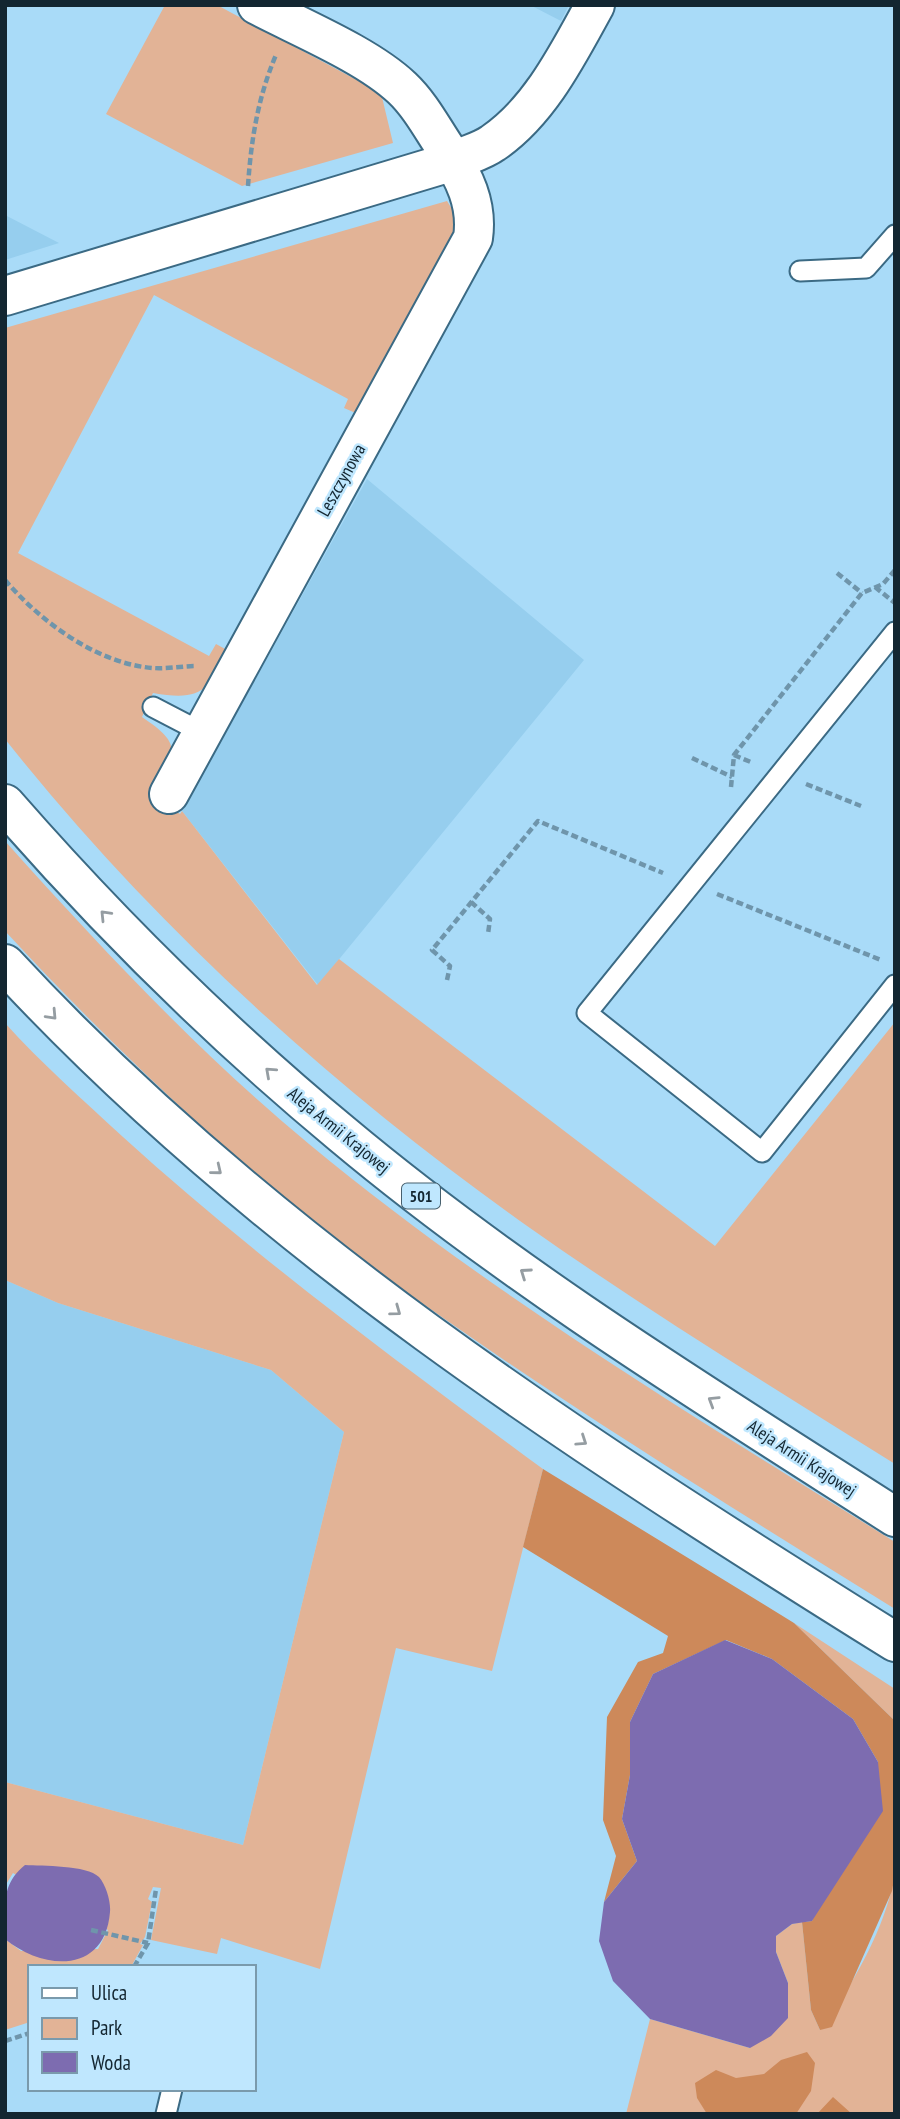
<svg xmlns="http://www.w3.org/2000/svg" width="900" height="2119" font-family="'PT Sans Narrow',sans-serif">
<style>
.built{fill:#96ceee}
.green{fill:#e2b396}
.forest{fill:#cd895a}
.water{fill:#7d6cb0}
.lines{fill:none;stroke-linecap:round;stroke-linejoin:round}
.lane-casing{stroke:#3b6a84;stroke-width:23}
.street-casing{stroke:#3b6a84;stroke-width:42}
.secondary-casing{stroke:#3b6a84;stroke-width:42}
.primary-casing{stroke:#3b6a84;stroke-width:42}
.path{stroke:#6f95ab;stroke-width:4.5;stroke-dasharray:7 3.5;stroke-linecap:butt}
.lane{stroke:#fff;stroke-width:19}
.street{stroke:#fff;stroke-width:38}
.secondary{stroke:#fff;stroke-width:38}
.primary{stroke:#fff;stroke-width:38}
.oneway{stroke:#959da2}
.labels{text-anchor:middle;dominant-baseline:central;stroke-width:5;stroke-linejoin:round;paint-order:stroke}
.shield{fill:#bfe7fe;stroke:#47606e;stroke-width:2}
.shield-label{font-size:16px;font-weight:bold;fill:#132631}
.street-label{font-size:18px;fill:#132631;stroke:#bfe7fe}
</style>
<rect width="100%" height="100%" fill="#a9dbf8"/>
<!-- built -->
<path class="built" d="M 530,5 L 569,5 L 561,21 Z
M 5,215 L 59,243 L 5,260 Z
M 367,479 L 584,660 L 318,985 L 182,811 Z
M 5,1280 L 58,1303 L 271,1370 L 344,1432 L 243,1845 L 5,1782 Z"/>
<!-- green -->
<path class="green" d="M 165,5 L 217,5 L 381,93 L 393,143 L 242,186 L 106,114 Z
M 447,201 L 457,217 L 456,237 L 358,414 L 344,408 L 348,399 L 154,295 L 18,553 L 209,656 L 216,644 L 227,650 C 209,692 200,701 153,693 L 142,717 C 187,747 173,753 150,794 L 180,814 L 182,811 L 317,985 L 339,959 L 715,1246 L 895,1022 L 895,1464 C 772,1387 648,1311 530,1228 C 335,1090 154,927 5,739 L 5,328 Z
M 5,841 C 101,948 198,1052 309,1144 C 491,1295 695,1417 895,1542 L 895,1609 C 680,1475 461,1342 263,1184 C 241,1166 221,1145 201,1126 C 133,1064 68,999 5,931 Z
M 5,1023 C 42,1064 83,1100 123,1137 C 255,1257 399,1363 543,1469 L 492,1671 L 396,1648 L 320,1969 L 221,1938 L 217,1954 L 151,1940 L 161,1888 L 153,1887 L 148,1899 L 152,1902 L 145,1937 L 140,1944 L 143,1945 L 131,1967 L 30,1967 L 30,2022 L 5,2030 L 5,1939 L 21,1951 L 98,1949 L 108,1930 L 13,1873 L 5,1886 L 5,1782 L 243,1845 L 344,1432 L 271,1370 L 58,1303 L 5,1280 Z
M 794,1623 L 895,1689 L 895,1721 Z
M 895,1874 L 895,2114 L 626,2114 L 650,2019 L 750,2048 L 788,1983 L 776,1952 L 776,1936 L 792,1924 L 802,1922 L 811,2010 L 820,2030 C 853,1984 885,1930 895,1874 Z"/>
<!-- forest -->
<path class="forest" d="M 543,1469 L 794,1623 L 895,1721 L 895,1874 L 892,1891 L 832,2027 L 820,2030 L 811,2010 L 802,1922 L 812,1921 L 878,1762 L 853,1719 L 772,1659 L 726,1640 L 653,1674 L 630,1722 L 630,1775 L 622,1819 L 637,1861 L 604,1902 L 616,1856 L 603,1820 L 607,1717 L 638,1662 L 663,1653 L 668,1636 L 523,1547 Z
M 807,2052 L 815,2063 L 811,2091 L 796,2114 L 707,2114 L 697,2098 L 695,2083 L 716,2070 L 736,2078 L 764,2074 L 781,2060 Z
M 833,2097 L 852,2114 L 817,2114 Z"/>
<!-- water -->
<path class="water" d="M 725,1640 L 772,1659 L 853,1719 L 878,1762 L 883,1811 L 812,1921 L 792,1924 L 776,1936 L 776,1952 L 788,1983 L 788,2018 L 771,2036 L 750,2048 L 650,2019 L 613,1981 L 599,1941 L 604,1902 L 637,1861 L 622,1819 L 630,1775 L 630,1722 L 653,1674 Z
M 25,1865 C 42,1866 87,1865 99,1877 C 106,1885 111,1902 110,1912 C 105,1974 44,1971 5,1939 C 5,1909 0,1885 25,1865 Z"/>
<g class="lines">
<!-- lane casing -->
<g class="lane-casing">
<path id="lane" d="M 800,271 L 866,268 L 895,235
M 895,632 L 587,1013 L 762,1152 L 895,985
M 153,707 L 203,733
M 166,2114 L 172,2089"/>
</g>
<!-- street casing -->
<g class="street-casing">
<path id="street" d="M 169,794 L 473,238 C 478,204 464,177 446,149 C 432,128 420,105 402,88 C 367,55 301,28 257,5"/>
</g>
<!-- secondary casing -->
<g class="secondary-casing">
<path id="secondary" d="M 5,296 L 454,161 C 466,155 482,151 493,143 C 540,111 568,54 595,5"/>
</g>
<!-- primary casing -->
<g class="primary-casing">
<path id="primary" d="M 5,804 C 109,923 220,1033 342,1134 C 514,1278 706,1396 895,1517
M 5,964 C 261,1241 578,1444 895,1642"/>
</g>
<!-- path -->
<path class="path" d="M 248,186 C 251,140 258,97 276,55
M 837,573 L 862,593
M 5,580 C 40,621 97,664 153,668 C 167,669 182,666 197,666
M 875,587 L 895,603
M 734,755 L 753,763
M 692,758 L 732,777
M 806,784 L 861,806
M 731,787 L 734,755 L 862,593 L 883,584 L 895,570
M 717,894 L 881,960
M 471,902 L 490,919 L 488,934
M 447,980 L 450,966 L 432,950 L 538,821 L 663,873
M 91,1930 L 148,1943
M 134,1967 L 148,1943 L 156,1889
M 5,2041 L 30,2033"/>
<!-- lane -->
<use href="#lane" class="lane"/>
<!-- street -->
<use href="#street" class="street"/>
<!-- secondary -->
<use href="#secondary" class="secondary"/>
<!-- primary -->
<use href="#primary" class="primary"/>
</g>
<!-- one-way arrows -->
<defs><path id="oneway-chevron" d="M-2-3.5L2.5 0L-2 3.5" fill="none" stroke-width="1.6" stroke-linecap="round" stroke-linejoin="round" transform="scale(1.75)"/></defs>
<g class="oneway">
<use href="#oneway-chevron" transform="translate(105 915) rotate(-134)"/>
<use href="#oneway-chevron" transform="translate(52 1015) rotate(47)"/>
<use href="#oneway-chevron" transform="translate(270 1072) rotate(-138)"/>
<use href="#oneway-chevron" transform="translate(217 1170) rotate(39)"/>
<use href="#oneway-chevron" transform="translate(525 1273) rotate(-145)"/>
<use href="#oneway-chevron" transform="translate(396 1311) rotate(36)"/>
<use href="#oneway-chevron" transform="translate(713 1401) rotate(-148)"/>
<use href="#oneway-chevron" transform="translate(582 1441) rotate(34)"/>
</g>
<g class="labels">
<!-- shield labels -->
<rect class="shield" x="402" y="1183.5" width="38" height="25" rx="5"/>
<g class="shield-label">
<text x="421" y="1196">501</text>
</g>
<!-- street labels -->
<g class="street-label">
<text transform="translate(341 480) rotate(-61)">Leszczynowa</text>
<text transform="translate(339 1130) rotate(39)">Aleja Armii Krajowej</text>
<text transform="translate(802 1458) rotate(33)">Aleja Armii Krajowej</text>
</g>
</g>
<!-- border -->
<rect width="900" height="2119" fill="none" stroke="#132631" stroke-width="14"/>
<!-- legend -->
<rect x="28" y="1965" width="228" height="126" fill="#bfe7fe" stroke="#7a9aac" stroke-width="2"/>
<rect x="42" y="1988" width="35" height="10" fill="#ffffff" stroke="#7a9aac" stroke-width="2"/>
<text x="91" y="2000" font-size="21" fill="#132631">Ulica</text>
<rect x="42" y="2018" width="35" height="21" fill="#e2b396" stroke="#7a9aac" stroke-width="2"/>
<text x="91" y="2035" font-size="21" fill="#132631">Park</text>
<rect x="42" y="2052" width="35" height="21" fill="#7d6cb0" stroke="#7a9aac" stroke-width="2"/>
<text x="91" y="2070" font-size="21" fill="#132631">Woda</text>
</svg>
